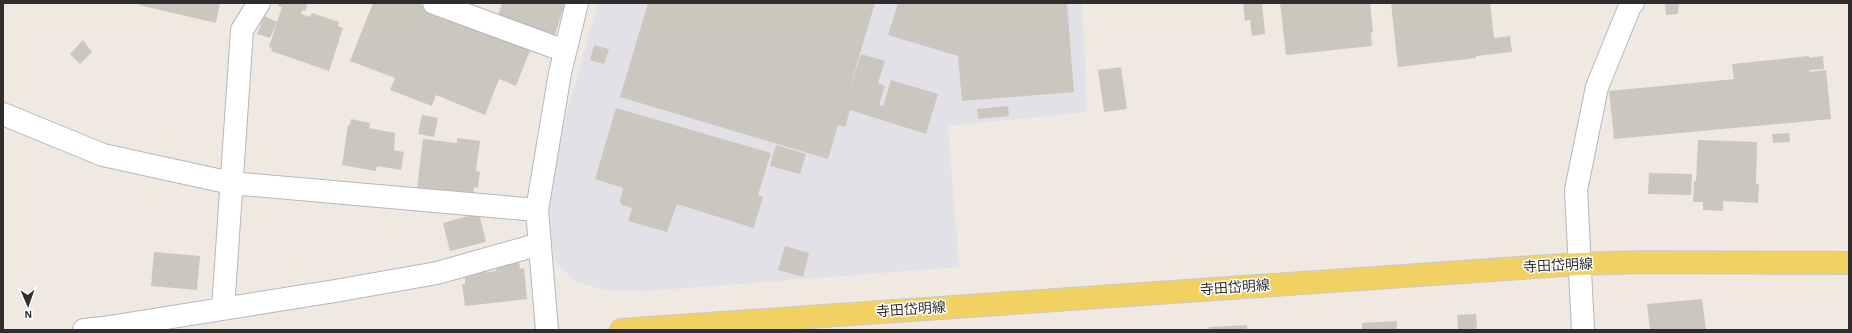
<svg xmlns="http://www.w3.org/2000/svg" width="1852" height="333" font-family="'Alegreya Sans','Noto Sans JP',sans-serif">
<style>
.industrial{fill:#e3e1e8}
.building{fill:#cbc7bf}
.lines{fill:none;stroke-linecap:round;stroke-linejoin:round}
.minor-casing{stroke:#b4b7c1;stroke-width:24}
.major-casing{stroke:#c9c9c9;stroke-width:24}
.minor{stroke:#fff;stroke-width:22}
.major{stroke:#f2d163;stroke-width:22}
.labels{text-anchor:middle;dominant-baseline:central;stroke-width:3;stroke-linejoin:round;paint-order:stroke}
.street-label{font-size:14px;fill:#2e2e2e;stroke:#fff}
</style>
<rect width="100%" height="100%" fill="#efe9e1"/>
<!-- industrial -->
<path class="industrial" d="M 598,3 L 1082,3 L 1087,112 L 948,126 L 959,267 L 648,291 L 602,290 L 573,280 L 555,261 L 546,206 L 555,154 Z"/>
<!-- building -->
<path class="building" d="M 140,3 L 220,3 L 216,23 L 139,5 Z
M 279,3 L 308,3 L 305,11 L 302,10 L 301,14 L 310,17 L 312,13 L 339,22 L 338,26 L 343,28 L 329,71 L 271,51 L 272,48 L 269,47 L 282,7 L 278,6 Z
M 373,3 L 417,3 L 531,48 L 516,86 L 499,79 L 485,115 L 436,95 L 432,106 L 390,90 L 395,78 L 350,61 Z
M 502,3 L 565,3 L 554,38 L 497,19 Z
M 648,3 L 875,3 L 849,90 L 861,54 L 885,61 L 878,83 L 885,86 L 879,105 L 883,106 L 891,80 L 938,94 L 926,134 L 850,110 L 845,127 L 838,125 L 828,159 L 620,97 Z
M 898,3 L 1067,3 L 1074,92 L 962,101 L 958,56 L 888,35 Z
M 1243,3 L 1262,3 L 1265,34 L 1252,36 L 1250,20 L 1245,21 Z
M 1280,3 L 1370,3 L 1373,32 L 1371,33 L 1372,46 L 1286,55 Z
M 1391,3 L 1490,3 L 1494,38 L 1510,36 L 1512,52 L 1476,56 L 1476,58 L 1398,67 Z
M 1665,3 L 1679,3 L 1678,14 L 1666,15 Z
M 264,16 L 277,22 L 270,38 L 257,34 Z
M 83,40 L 92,52 L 80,64 L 70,54 Z
M 594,45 L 609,49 L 604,64 L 590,60 Z
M 1809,56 L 1809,58 L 1823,56 L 1824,69 L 1810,70 L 1810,72 L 1826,70 L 1831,119 L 1614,139 L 1609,91 L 1734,79 L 1732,64 Z
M 1121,67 L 1127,109 L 1104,112 L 1098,70 Z
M 1008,106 L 1009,116 L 978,119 L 977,109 Z
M 616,108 L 771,153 L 758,195 L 763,197 L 754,227 L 753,228 L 677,204 L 667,232 L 628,221 L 632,208 L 622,205 L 620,202 L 623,188 L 595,179 Z
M 422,115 L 438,118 L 434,137 L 418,134 Z
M 351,119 L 370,123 L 369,128 L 395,133 L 394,150 L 404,152 L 401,170 L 377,166 L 376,171 L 342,165 L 348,125 L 350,125 Z
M 1789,133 L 1790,142 L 1773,143 L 1772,134 Z
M 457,138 L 480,141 L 476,171 L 480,172 L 478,188 L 474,187 L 473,194 L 417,188 L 423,139 L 457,143 Z
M 1698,140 L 1757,142 L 1756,184 L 1759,184 L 1758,203 L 1723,201 L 1723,211 L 1703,210 L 1703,202 L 1693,202 L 1694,181 L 1696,181 Z
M 776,145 L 806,154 L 800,174 L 770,166 Z
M 1649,173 L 1692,174 L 1691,195 L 1648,194 Z
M 479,213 L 486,242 L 450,251 L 443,223 Z
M 785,246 L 809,253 L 803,277 L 778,270 Z
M 154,252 L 200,256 L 197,290 L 151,286 Z
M 519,258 L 520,269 L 524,268 L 527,299 L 465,306 L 462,284 L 465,284 L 465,275 L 496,271 L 495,266 Z
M 1702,299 L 1706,330 L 1650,330 L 1647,304 Z
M 1476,314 L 1477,330 L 1458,330 L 1457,315 Z
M 1397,321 L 1397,330 L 1362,330 L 1362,323 Z
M 1247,325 L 1247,330 L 1209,330 L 1209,327 Z"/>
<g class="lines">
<!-- minor casing -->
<g class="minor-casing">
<path id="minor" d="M 434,3 L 565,51
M 3,114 L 103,155 L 231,183 L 537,210
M 223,309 L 242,30 L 259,3
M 84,330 L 103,328 L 335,291 L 437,273 L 540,244
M 547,330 L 537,210 L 560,73 L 577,3
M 1583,330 L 1576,190 L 1597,87 L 1630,6 L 1633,3"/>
</g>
<!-- major casing -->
<g class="major-casing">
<path id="major" d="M 621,330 L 1579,264 L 1644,262 L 1849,263"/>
</g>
<!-- minor -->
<use href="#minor" class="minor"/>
<!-- major -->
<use href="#major" class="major"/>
</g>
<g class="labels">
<!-- street labels -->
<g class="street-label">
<text transform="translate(1558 266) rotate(-3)">寺田岱明線</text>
<text transform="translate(1235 288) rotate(-4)">寺田岱明線</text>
<text transform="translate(911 310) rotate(-4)">寺田岱明線</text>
</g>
</g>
<!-- border -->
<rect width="1852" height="333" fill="none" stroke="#2e2e2e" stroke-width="8"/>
<!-- north arrow -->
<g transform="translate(28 305) rotate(178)" stroke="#ffffff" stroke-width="3" paint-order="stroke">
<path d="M0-3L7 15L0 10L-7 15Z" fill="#2e2e2e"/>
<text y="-6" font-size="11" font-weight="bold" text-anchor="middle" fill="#2e2e2e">N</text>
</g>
</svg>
